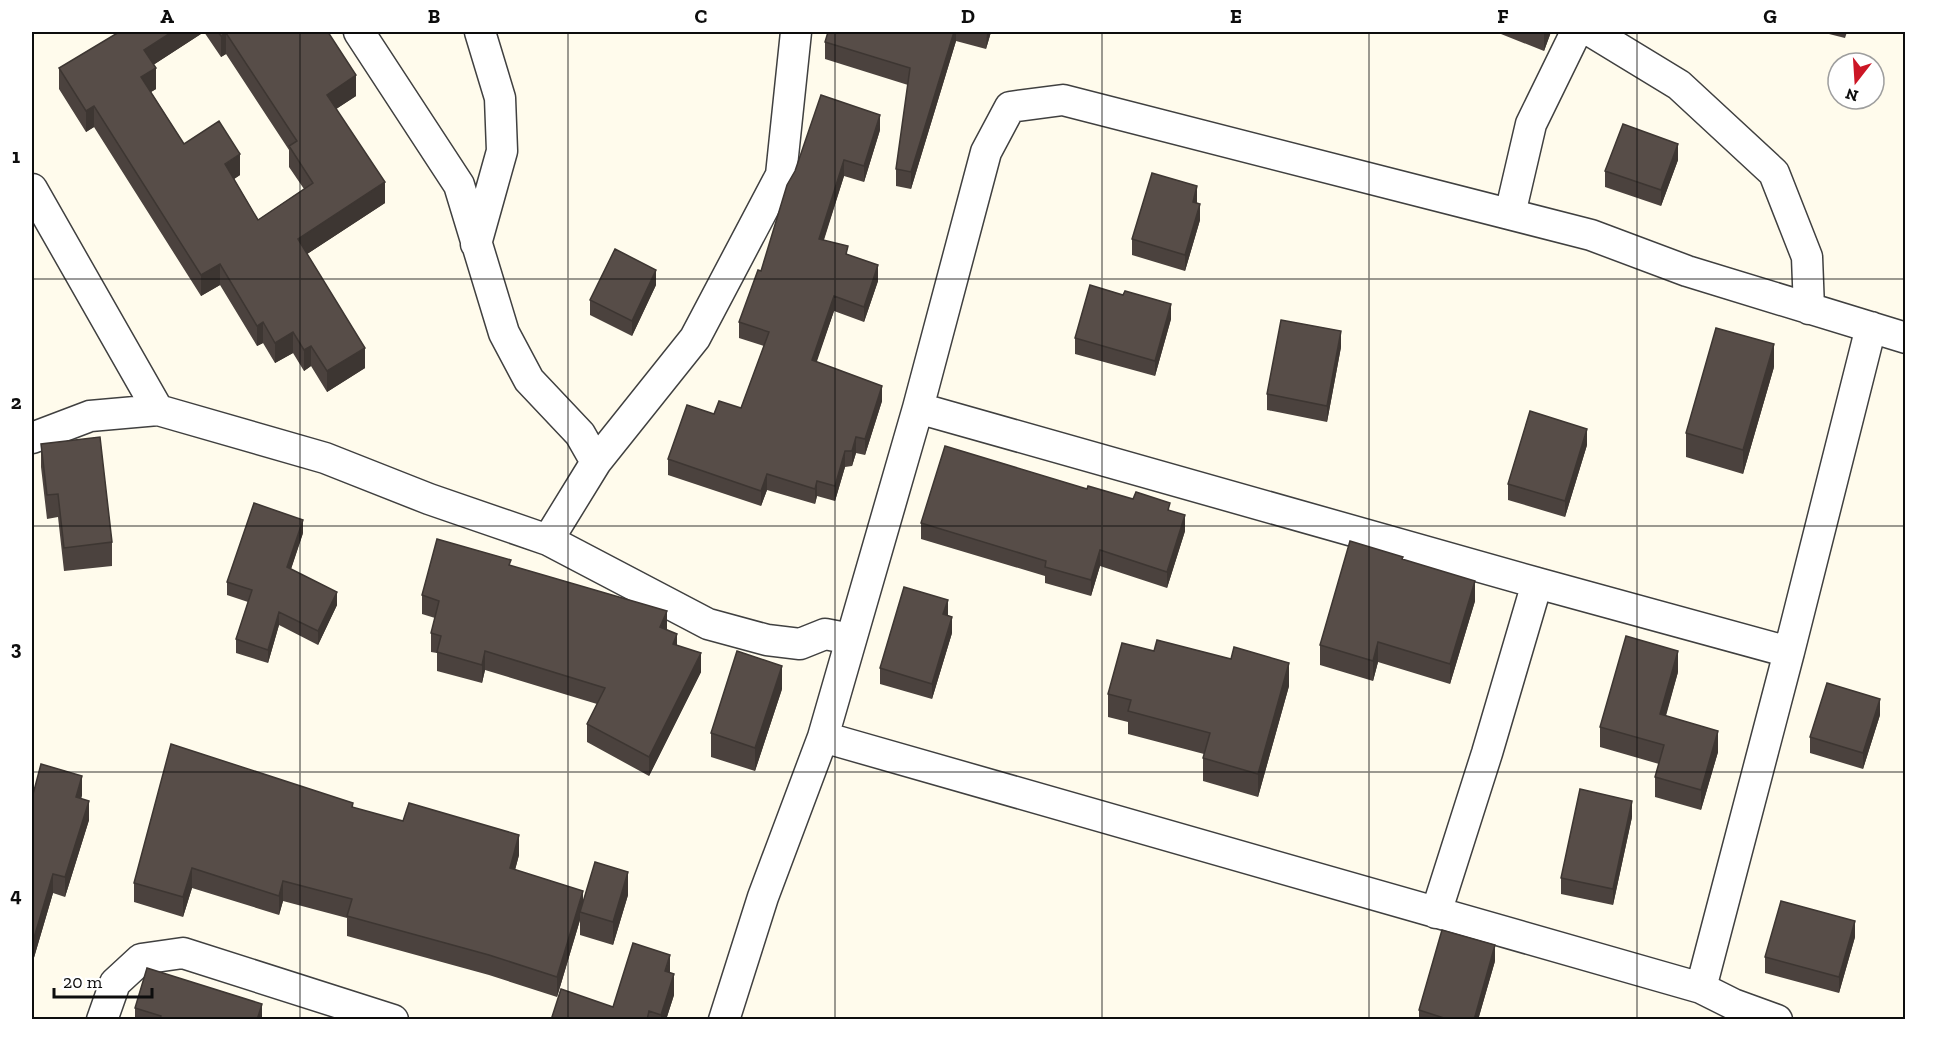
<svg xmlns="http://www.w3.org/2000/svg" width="1937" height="1051" font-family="'Zilla Slab',serif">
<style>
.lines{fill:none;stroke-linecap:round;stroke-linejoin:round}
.street-casing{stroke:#404040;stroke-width:33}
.street{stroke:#fff;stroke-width:30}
.wall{fill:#4b423e;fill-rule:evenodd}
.shaded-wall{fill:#3d3632}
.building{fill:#574d48;stroke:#3d3632;stroke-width:1.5}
.grid{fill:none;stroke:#0d0d0d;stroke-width:1.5;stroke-opacity:0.55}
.neatline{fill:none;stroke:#0d0d0d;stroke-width:2}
.grid-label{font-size:20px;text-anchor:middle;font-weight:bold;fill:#0d0d0d}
</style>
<rect width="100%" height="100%" fill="#fffbec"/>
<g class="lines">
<!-- street casing -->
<g class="street-casing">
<path id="street" d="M 359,32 L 459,185 L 504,333 L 529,380 L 580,434 L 596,462
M 1592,32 L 1679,85 L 1774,173 L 1807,257 L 1809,309
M 32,189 L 158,410
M 1510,214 L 1531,124 L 1576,32
M 476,244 L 502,151 L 500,98 L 480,32
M 918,408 L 1537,583 L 1487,753 L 1436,913
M 32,438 L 90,416 L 158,410 L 325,458 L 429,499 L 548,540 L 708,624 L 767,640 L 800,644 L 825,634 L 851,639
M 548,540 L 596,462 L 695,338 L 781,175 L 796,32
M 1537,583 L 1789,652 L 1701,988
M 1789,652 L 1871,327
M 823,737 L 1701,988 L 1733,1004 L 1777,1020
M 102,1020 L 115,983 L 141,959 L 183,953 L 393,1020
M 724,1020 L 763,897 L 823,737 L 918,408 L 986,152 L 1010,107 L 1063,100 L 1591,235 L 1687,271 L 1906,338"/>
</g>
<!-- street -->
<use href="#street" class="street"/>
</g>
<!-- wall -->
<path class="wall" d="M 204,32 L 328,32 L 356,96 L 336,109 L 385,203 L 307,254 L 365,368 L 327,392 L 311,366 L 304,371 L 293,353 L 275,363 L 263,343 L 257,346 L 220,285 L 201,296 L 94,127 L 86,132 L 59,89 L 59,68 ZM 204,32 L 221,57 L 226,54 L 289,150 L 289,167 L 304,189 L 258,220 L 234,179 L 240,175 L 184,144 L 151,92 L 156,89 L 153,65 Z
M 828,32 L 991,32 L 986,49 L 956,41 L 911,189 L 896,186 L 896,169 L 908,85 L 825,59 L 825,42 Z
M 1496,32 L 1551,32 L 1544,51 Z
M 1821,32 L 1847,32 L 1845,38 Z
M 880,130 L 864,182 L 844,176 L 824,240 L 848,255 L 878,281 L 864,322 L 834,311 L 816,362 L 882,401 L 865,455 L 856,453 L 852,466 L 845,467 L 835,501 L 817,496 L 815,504 L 767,490 L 761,506 L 668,475 L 668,459 L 714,414 L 741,408 L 764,346 L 739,338 L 739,322 L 761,271 L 795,171 Z
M 1678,160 L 1661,206 L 1605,187 L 1605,171 Z
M 1197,202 L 1200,220 L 1185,271 L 1132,255 L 1132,239 Z
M 656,285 L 632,336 L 590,315 L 590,300 Z
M 1171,319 L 1155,376 L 1075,354 L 1075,338 Z
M 1341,347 L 1327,422 L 1267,410 L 1267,394 Z
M 1774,367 L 1743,474 L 1686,457 L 1686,433 Z
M 41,444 L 112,542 L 112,566 L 64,571 L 58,517 L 47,519 L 41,467 Z
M 1587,445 L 1565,517 L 1508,500 L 1508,484 Z
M 1170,510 L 1185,531 L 1167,588 L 1100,566 L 1091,596 L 1045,583 L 1045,576 L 921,539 L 921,523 Z
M 303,533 L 291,569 L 337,605 L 318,645 L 279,625 L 268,663 L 236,653 L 236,639 L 248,602 L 227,595 L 227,582 Z
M 1403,559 L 1475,601 L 1450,684 L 1378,662 L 1373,681 L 1320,665 L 1320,645 Z
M 511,566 L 667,630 L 677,645 L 701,672 L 649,776 L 587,742 L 587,724 L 597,704 L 485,670 L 482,683 L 437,671 L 437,653 L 431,652 L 431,633 L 435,618 L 422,614 L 422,595 Z
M 952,633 L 932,699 L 880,684 L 880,668 Z
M 1678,672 L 1666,716 L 1718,752 L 1701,810 L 1655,797 L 1655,777 L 1659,764 L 1600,747 L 1600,727 Z
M 1289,686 L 1258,797 L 1203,781 L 1203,758 L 1204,754 L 1128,734 L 1128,722 L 1108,717 L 1108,694 Z
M 782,689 L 755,771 L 711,757 L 711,733 Z
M 1880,715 L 1863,769 L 1810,753 L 1810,737 Z
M 82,795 L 81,799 L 89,820 L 65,897 L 53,893 L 33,961 L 32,961 L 32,798 Z
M 353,808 L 519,855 L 515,870 L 583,902 L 628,895 L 613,945 L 580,935 L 580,920 L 557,997 L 489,975 L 347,936 L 347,918 L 283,901 L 279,915 L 192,888 L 183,917 L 134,902 L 134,883 Z
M 1632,817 L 1613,905 L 1561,894 L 1561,878 Z
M 1855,937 L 1839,993 L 1765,973 L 1765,957 Z
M 1495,961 L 1478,1020 L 1419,1020 L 1419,1010 Z
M 670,973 L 674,995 L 666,1020 L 551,1020 L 613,1007 Z
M 135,1008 L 262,1020 L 135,1020 Z"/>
<!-- shaded-wall -->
<path class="shaded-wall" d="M 172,32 L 204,32 L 144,71 L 144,50 Z
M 954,32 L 956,32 L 956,41 L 911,189 L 911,172 Z
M 987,32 L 991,32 L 986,49 Z
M 1544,32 L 1551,32 L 1544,51 Z
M 226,33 L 226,54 L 221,57 L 221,36 Z
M 156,68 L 156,89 L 141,98 L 141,77 Z
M 356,75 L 356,96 L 327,115 L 327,95 Z
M 94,106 L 94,127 L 86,132 L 86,111 Z
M 880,115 L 880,130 L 864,182 L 864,166 Z
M 1678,144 L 1678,160 L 1661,206 L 1661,190 Z
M 240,154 L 240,175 L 225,185 L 225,164 Z
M 844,160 L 844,176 L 819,254 L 819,239 Z
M 385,182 L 385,203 L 298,260 L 298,239 Z
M 1197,186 L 1197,202 L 1193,218 L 1193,202 Z
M 1200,204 L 1200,220 L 1185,271 L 1185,255 Z
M 220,264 L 220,285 L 201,296 L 201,275 Z
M 878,265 L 878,281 L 864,322 L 864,307 Z
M 656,270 L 656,285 L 632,336 L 632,321 Z
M 834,296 L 834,311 L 812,376 L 812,360 Z
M 1171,304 L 1171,319 L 1155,376 L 1155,361 Z
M 263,322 L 263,343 L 257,346 L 257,326 Z
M 1341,331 L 1341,347 L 1327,422 L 1327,406 Z
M 293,332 L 293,353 L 275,363 L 275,343 Z
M 1774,344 L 1774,367 L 1743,474 L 1743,450 Z
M 311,346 L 311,366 L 304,371 L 304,350 Z
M 365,348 L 365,368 L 327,392 L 327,371 Z
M 882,386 L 882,401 L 865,455 L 865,439 Z
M 1587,429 L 1587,445 L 1565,517 L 1565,501 Z
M 856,437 L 856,453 L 852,466 L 852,451 Z
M 845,451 L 845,467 L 835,501 L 835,486 Z
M 767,474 L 767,490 L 761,506 L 761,491 Z
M 817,481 L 817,496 L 815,504 L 815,489 Z
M 1185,515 L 1185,531 L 1167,588 L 1167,572 Z
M 303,520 L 303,533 L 287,581 L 287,567 Z
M 1100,550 L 1100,566 L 1091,596 L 1091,580 Z
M 1475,581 L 1475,601 L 1450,684 L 1450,664 Z
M 337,592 L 337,605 L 318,645 L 318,631 Z
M 948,600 L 948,616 L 943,614 Z
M 667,611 L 667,630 L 660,627 Z
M 279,612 L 279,625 L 268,663 L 268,650 Z
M 952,617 L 952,633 L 932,699 L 932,684 Z
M 677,634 L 677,652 L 673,644 Z
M 1378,642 L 1378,662 L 1373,681 L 1373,661 Z
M 485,651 L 485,670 L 482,683 L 482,665 Z
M 1678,651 L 1678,672 L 1660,735 L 1660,714 Z
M 701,653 L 701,672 L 649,776 L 649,757 Z
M 1289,663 L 1289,686 L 1258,797 L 1258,774 Z
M 782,666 L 782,689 L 755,771 L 755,748 Z
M 1880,699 L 1880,715 L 1863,769 L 1863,753 Z
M 1718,731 L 1718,752 L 1701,810 L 1701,790 Z
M 82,776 L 82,795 L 76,817 L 76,797 Z
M 89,801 L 89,820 L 65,897 L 65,877 Z
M 1632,801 L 1632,817 L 1613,905 L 1613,889 Z
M 519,835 L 519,855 L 510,888 L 510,868 Z
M 192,868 L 192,888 L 183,917 L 183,897 Z
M 628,872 L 628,895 L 613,945 L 613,922 Z
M 53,874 L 53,893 L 33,961 L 33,941 Z
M 283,881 L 283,901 L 279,915 L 279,896 Z
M 583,891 L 583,910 L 580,912 L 580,920 L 557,997 L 557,977 Z
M 1855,921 L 1855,937 L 1839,993 L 1839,977 Z
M 1495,945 L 1495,961 L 1478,1020 L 1474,1020 Z
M 670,955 L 670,976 L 665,971 Z
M 674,974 L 674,995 L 666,1020 L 661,1020 L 661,1015 Z
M 262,1004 L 262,1020 L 257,1020 Z"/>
<!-- building -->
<path class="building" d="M 119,32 L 172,32 L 144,50 L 156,68 L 141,77 L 184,144 L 219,121 L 240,154 L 225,164 L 258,220 L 313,183 L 289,146 L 297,141 L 226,33 L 221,36 L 218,32 L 328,32 L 356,75 L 327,95 L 385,182 L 298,239 L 365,348 L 327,371 L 311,346 L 304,350 L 293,332 L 275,343 L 263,322 L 257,326 L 220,264 L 201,275 L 94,106 L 86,111 L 59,68 Z
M 828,32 L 954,32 L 911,172 L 896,169 L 910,68 L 825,42 Z
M 821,95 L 880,115 L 864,166 L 844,160 L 819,239 L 848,246 L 846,254 L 878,265 L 864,307 L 834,296 L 812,360 L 882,386 L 865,439 L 856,437 L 852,451 L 845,451 L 835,486 L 817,481 L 815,489 L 767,474 L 761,491 L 668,459 L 687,405 L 714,414 L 719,401 L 741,408 L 769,332 L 739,322 L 758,270 L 761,271 L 787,185 L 795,171 Z
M 1623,124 L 1678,144 L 1661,190 L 1605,171 Z
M 1152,173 L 1197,186 L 1193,202 L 1200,204 L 1185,255 L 1132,239 Z
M 615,249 L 656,270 L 632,321 L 590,300 Z
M 1090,285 L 1123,295 L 1125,291 L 1171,304 L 1155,361 L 1075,338 Z
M 1281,320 L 1341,331 L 1327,406 L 1267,394 Z
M 1716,328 L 1774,344 L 1743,450 L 1686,433 Z
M 1530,411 L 1587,429 L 1565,501 L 1508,484 Z
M 100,437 L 112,542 L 64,548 L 58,494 L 47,495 L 41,444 Z
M 945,446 L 1087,489 L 1088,486 L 1133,499 L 1136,492 L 1170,503 L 1168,510 L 1185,515 L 1167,572 L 1100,550 L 1091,580 L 1045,567 L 1046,561 L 921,523 Z
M 254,503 L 303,520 L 287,567 L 337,592 L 318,631 L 279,612 L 268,650 L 236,639 L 252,590 L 227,582 Z
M 437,539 L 511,560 L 509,565 L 667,611 L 660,627 L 677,634 L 673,644 L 701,653 L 649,757 L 587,724 L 605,688 L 485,651 L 482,665 L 437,652 L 441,636 L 431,633 L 439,601 L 422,595 Z
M 1350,541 L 1403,557 L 1402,559 L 1475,581 L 1450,664 L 1378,642 L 1373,661 L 1320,645 Z
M 904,587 L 948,600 L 943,614 L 952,617 L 932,684 L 880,668 Z
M 1626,636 L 1678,651 L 1660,714 L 1718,731 L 1701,790 L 1655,777 L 1664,745 L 1600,727 Z
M 1157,640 L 1231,659 L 1234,647 L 1289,663 L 1258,774 L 1203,758 L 1210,733 L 1128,711 L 1131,700 L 1108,694 L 1122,643 L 1154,651 Z
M 737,651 L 782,666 L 755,748 L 711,733 Z
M 1827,683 L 1880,699 L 1863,753 L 1810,737 Z
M 171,744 L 353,803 L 352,807 L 403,821 L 409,803 L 519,835 L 510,868 L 583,891 L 557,977 L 489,955 L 347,916 L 352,899 L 283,881 L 279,896 L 192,868 L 183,897 L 134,883 Z
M 41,764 L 82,776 L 76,797 L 89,801 L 65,877 L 53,874 L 33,941 L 32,941 L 32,798 Z
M 1580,789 L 1632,801 L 1613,889 L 1561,878 Z
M 595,862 L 628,872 L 613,922 L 580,912 Z
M 1781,901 L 1855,921 L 1839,977 L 1765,957 Z
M 1442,930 L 1495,945 L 1474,1020 L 1450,1020 L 1419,1010 Z
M 633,943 L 670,955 L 665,971 L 674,974 L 661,1015 L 649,1011 L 647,1020 L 551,1020 L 561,989 L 613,1007 Z
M 147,968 L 262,1004 L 257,1020 L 160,1020 L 161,1016 L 135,1008 Z"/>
<!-- grid -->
<path class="grid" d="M 300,32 L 300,1020M 568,32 L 568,1020M 835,32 L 835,1020M 1102,32 L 1102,1020M 1369,32 L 1369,1020M 1637,32 L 1637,1020M 32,279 L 1906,279M 32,526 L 1906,526M 32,772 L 1906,772"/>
<!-- border -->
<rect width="1937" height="1051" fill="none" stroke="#ffffff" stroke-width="66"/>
<!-- north arrow -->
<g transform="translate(1856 81) rotate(197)"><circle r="28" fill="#ffffff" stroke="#9e9e9e" stroke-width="1.5"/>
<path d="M0-4.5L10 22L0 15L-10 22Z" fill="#cc1625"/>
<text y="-9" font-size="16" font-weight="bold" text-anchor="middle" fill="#0d0d0d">N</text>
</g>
<!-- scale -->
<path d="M54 988v9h98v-9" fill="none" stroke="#0d0d0d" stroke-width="3"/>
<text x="63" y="988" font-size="18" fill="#0d0d0d" stroke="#ffffff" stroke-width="4.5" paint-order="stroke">20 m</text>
<rect x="33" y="33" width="1871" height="985" class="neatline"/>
<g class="grid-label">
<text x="167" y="23">A</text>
<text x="434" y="23">B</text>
<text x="701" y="23">C</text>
<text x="968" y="23">D</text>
<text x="1236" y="23">E</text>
<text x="1503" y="23">F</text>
<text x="1770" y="23">G</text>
<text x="16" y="163">1</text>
<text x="16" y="409">2</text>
<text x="16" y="655">3</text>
<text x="16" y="902">4</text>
</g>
</svg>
